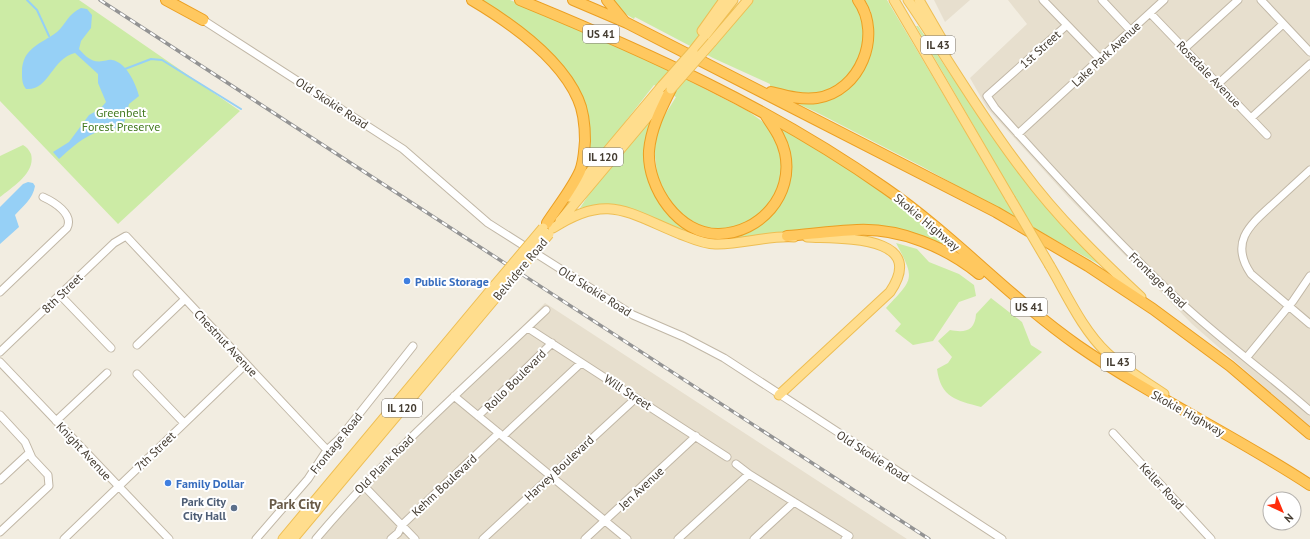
<svg xmlns="http://www.w3.org/2000/svg" width="1310" height="539" font-family="'PT Sans',sans-serif">
<style>
.residential{fill:#e7dfce}
.green{fill:#cceba5}
.water{fill:#96d0f6}
.lines{fill:none;stroke-linecap:round;stroke-linejoin:round}
.stream{stroke:#96d0f6;stroke-width:2}
.minor-casing{stroke:#c1b7a6;stroke-width:9}
.major-casing{stroke:#eebe53;stroke-width:11}
.highway-casing{stroke:#eb9f22;stroke-width:12}
.minor{stroke:#fff;stroke-width:7}
.major{stroke:#ffdd8d;stroke-width:9}
.highway{stroke:#ffc85f;stroke-width:10}
.rail-casing{stroke:#939393;stroke-width:3.5}
.rail{stroke:#fff;stroke-width:2;stroke-dasharray:6;stroke-linecap:butt}
.major-bridge-casing{stroke:#eebe53;stroke-width:11;stroke-linecap:butt}
.major-bridge{stroke:#ffdd8d;stroke-width:9}
.shop-dot{fill:#3f7fe0;stroke:#fff;stroke-width:1.5}
.service-dot{fill:#5c6f8a;stroke:#fff;stroke-width:1.5}
.labels{text-anchor:middle;dominant-baseline:central;stroke-width:4;stroke-linejoin:round;paint-order:stroke}
.shield{fill:#fff;stroke:#7c766f;stroke-width:1}
.shield-label{font-size:11px;font-weight:bold;fill:#443c31}
.street-label{font-size:12px;fill:#443c31;stroke:#fff}
.park-label{font-size:12px;fill:#437a20;stroke:#fff}
.shop-label{font-size:12px;font-weight:bold;fill:#366cbe;stroke:#fff;text-anchor:start}
.service-label{font-size:12px;font-weight:bold;fill:#4e5e75;stroke:#fff;text-anchor:end}
.quarter-label{font-size:14px;font-weight:bold;fill:#685a48;stroke:#fff}
</style>
<rect width="100%" height="100%" fill="#f2ede1"/>
<!-- residential -->
<path class="residential" d="M 934,0 L 970,0 L 945,22 Z
M 1008,0 L 1310,0 L 1310,427 L 1192,324 L 1068,197 L 987,108 L 970,78 L 1027,24 Z
M 545,303 L 907,539 L 315,539 Z"/>
<!-- green -->
<path class="green" d="M 0,0 L 79,0 L 240,111 L 118,224 L 0,101 Z
M 479,0 L 510,0 L 560,20 L 650,61 L 748,111 L 767,125 L 780,145 L 783,179 L 768,209 L 739,227 L 712,229 L 697,224 L 680,213 L 665,194 L 657,174 L 654,146 L 658,126 L 676,97 L 654,85 L 582,177 C 593,139 592,118 574,83 Z
M 611,0 L 721,0 L 698,29 L 720,40 L 753,0 L 857,0 L 866,23 L 860,63 L 837,87 L 813,95 L 784,92 L 770,86 L 770,84 L 713,58 L 635,17 L 634,19 L 619,10 Z
M 865,0 L 887,0 L 977,151 L 1017,201 L 916,26 L 918,26 L 993,138 L 1102,266 L 921,166 L 816,112 L 776,94 L 825,99 C 855,71 883,60 869,13 L 871,12 Z
M 657,109 L 649,171 L 686,225 L 738,234 L 786,190 L 779,127 C 856,164 921,221 986,275 L 902,230 L 727,240 L 702,238 L 616,205 L 600,204 L 580,208 L 599,179 Z
M 23,145 C 27,147 29,150 31,154 C 36,173 12,187 0,197 L 0,156 Z
M 896,243 L 917,249 L 929,262 L 959,274 L 974,285 L 976,296 L 959,302 L 933,341 L 913,345 L 895,331 L 901,324 L 886,308 C 913,279 916,280 896,243 Z
M 991,298 L 1022,322 L 1031,345 L 1042,352 L 981,407 C 956,400 941,398 937,369 L 948,363 L 952,357 L 938,341 L 950,330 C 965,333 975,331 976,314 Z"/>
<!-- water -->
<path class="water" d="M 81,8 L 87,9 L 92,15 L 91,28 L 81,41 L 79,49 C 86,57 92,63 103,61 C 105,61 109,59 112,60 C 126,62 136,84 139,96 L 129,104 L 124,123 L 120,128 C 92,129 79,141 59,159 L 53,152 L 69,142 L 89,115 L 100,109 L 106,102 L 98,83 L 98,74 L 75,53 C 52,58 49,91 26,89 C 22,84 22,79 22,72 C 22,48 41,44 57,32 C 66,24 68,14 81,8 Z
M 28,182 L 33,183 L 35,186 C 33,199 23,206 15,215 L 19,227 L 0,244 L 0,207 L 23,184 Z"/>
<g class="lines">
<!-- stream -->
<path class="stream" d="M 27,0 L 37,10 L 49,36
M 125,69 L 151,59 L 162,60 L 241,109"/>
<!-- minor casing -->
<g class="minor-casing">
<path id="minor" d="M 1043,0 L 1100,59
M 1102,0 L 1131,31
M 1261,0 L 1310,52
M 1150,13 L 1267,135
M 203,20 L 403,149 L 488,223 L 633,315 L 684,337 L 724,358 L 1002,539
M 1067,25 L 987,96 L 995,108 C 1053,173 1113,238 1176,298 C 1218,338 1266,372 1310,411
M 1184,49 L 1238,0
M 1218,84 L 1283,24
M 1251,118 L 1310,64
M 1018,134 L 1164,0
M 1310,170 C 1298,181 1285,193 1273,204 C 1250,225 1229,242 1251,274 L 1310,324
M 0,292 L 67,228 C 74,214 54,202 43,197
M 60,295 L 111,348
M 528,328 L 727,457
M 137,345 L 185,299
M 0,352 L 114,243 L 126,236 L 327,450
M 1247,357 L 1293,301 L 1310,276
M 0,362 L 169,539
M 137,374 L 184,423
M 454,396 L 627,539
M 0,415 L 25,442 L 32,458 L 48,475 L 49,486 L 0,532
M 478,416 L 552,343
M 56,421 L 107,373
M 1113,433 L 1211,539
M 503,436 L 581,363
M 736,464 L 749,474 L 849,536 L 845,539
M 0,480 L 29,453
M 364,486 L 415,539
M 64,539 L 246,364
M 256,539 L 308,479 L 327,450 L 340,438 L 413,346
M 316,539 C 386,456 467,385 546,310
M 391,539 L 398,533 L 402,525 L 499,433
M 483,539 L 636,398
M 585,539 L 696,436
M 678,539 L 749,474
M 754,539 L 794,502"/>
</g>
<!-- major casing -->
<g class="major-casing">
<path id="major" d="M 894,0 L 1010,198
M 908,0 C 947,57 981,117 1023,171 C 1057,217 1099,258 1141,297
M 919,0 L 948,50
M 702,31 L 724,0
M 712,42 L 748,0
M 693,51 L 733,0
M 569,197 L 662,86
M 560,221 L 665,96
M 553,228 C 607,193 626,212 680,234 C 691,238 703,244 715,244 C 741,245 768,235 794,237
M 1050,266 C 1067,295 1082,329 1107,353 C 1124,369 1145,381 1164,394
M 779,395 L 890,292 C 929,234 839,239 807,237
M 283,539 L 495,285
M 293,539 L 502,290"/>
</g>
<!-- highway casing -->
<g class="highway-casing">
<path id="highway" d="M 166,0 L 203,20
M 472,0 C 509,22 560,58 578,99 C 584,112 585,127 585,141 C 584,151 584,161 580,171 C 572,189 558,206 547,223
M 520,0 C 647,52 773,109 885,188 C 953,235 1010,298 1077,345 C 1152,397 1234,435 1310,485
M 573,0 L 627,23 L 996,212 L 1088,266 L 1153,309 L 1230,366 L 1310,434
M 607,0 L 624,21
M 671,89 C 661,109 651,128 649,151 C 647,188 679,235 719,234 C 760,233 794,195 785,153 C 782,139 774,128 766,116
M 771,92 C 787,96 801,100 817,98 C 860,92 883,35 858,0
M 787,236 C 811,234 834,231 857,230 C 900,228 946,247 979,274"/>
</g>
<!-- minor -->
<use href="#minor" class="minor"/>
<!-- major -->
<use href="#major" class="major"/>
<!-- highway -->
<use href="#highway" class="highway"/>
<!-- rail casing -->
<g class="rail-casing">
<path id="rail" d="M 100,0 L 929,539"/>
</g>
<!-- rail -->
<use href="#rail" class="rail"/>
<!-- major-bridge casing -->
<g class="major-bridge-casing">
<path id="major-bridge" d="M 662,86 L 693,51
M 671,89 L 712,42
M 1010,198 L 1050,266
M 495,285 L 543,228
M 502,290 L 549,234"/>
</g>
<!-- major-bridge -->
<use href="#major-bridge" class="major-bridge"/>
</g>
<!-- markers -->
<g class="shop-dot">
<circle cx="407" cy="281" r="4"/>
<circle cx="168" cy="483" r="4"/>
</g>
<circle class="service-dot" cx="234" cy="508" r="4"/>
<g class="labels">
<!-- shield labels -->
<g class="shield">
<rect x="583" y="25" width="36" height="18" rx="3"/>
<rect x="921" y="36" width="34" height="18" rx="3"/>
<rect x="583" y="148" width="40" height="18" rx="3"/>
<rect x="1011" y="298" width="36" height="18" rx="3"/>
<rect x="1101" y="353" width="34" height="18" rx="3"/>
<rect x="382" y="399" width="40" height="18" rx="3"/>
</g>
<g class="shield-label">
<text x="601" y="34">US 41</text>
<text x="938" y="45">IL 43</text>
<text x="603" y="157">IL 120</text>
<text x="1029" y="307">US 41</text>
<text x="1118" y="362">IL 43</text>
<text x="402" y="408">IL 120</text>
</g>
<!-- street labels -->
<g class="street-label">
<text transform="translate(1040 49) rotate(-42)">1st Street</text>
<text transform="translate(1106 54) rotate(-43)">Lake Park Avenue</text>
<text transform="translate(1209 74) rotate(46)">Rosedale Avenue</text>
<text transform="translate(332 103) rotate(33)">Old Skokie Road</text>
<text transform="translate(927 222) rotate(40)">Skokie Highway</text>
<text transform="translate(520 269) rotate(-50)">Belvidere Road</text>
<text transform="translate(1158 280) rotate(44)">Frontage Road</text>
<text transform="translate(595 291) rotate(32)">Old Skokie Road</text>
<text transform="translate(62 293) rotate(-44)">8th Street</text>
<text transform="translate(226 343) rotate(47)">Chestnut Avenue</text>
<text transform="translate(515 380) rotate(-45)">Rollo Boulevard</text>
<text transform="translate(628 392) rotate(33)">Will Street</text>
<text transform="translate(1188 413) rotate(29)">Skokie Highway</text>
<text transform="translate(336 443) rotate(-51)">Frontage Road</text>
<text transform="translate(84 451) rotate(47)">Knight Avenue</text>
<text transform="translate(155 451) rotate(-44)">7th Street</text>
<text transform="translate(873 456) rotate(33)">Old Skokie Road</text>
<text transform="translate(384 464) rotate(-45)">Old Plank Road</text>
<text transform="translate(559 468) rotate(-43)">Harvey Boulevard</text>
<text transform="translate(444 485) rotate(-43)">Kehm Boulevard</text>
<text transform="translate(1162 486) rotate(47)">Keller Road</text>
<text transform="translate(641 488) rotate(-43)">Jen Avenue</text>
</g>
<!-- park labels -->
<g class="park-label">
<text x="121" y="112">Greenbelt<tspan x="121" dy="14">Forest Preserve</tspan></text>
</g>
<!-- shop labels -->
<g class="shop-label">
<text x="415" y="281">Public Storage</text>
<text x="176" y="483">Family Dollar</text>
</g>
<!-- service labels -->
<g class="service-label">
<text x="226" y="501">Park City<tspan x="226" dy="14">City Hall</tspan></text>
</g>
<!-- quarter labels -->
<g class="quarter-label">
<text x="295" y="504">Park City</text>
</g>
</g>
<!-- north arrow -->
<g transform="translate(1282 511) rotate(136)"><circle r="19" fill="#ffffff" stroke="#b4b1ad"/>
<path d="M0-3L7 15L0 10L-7 15Z" fill="#ff2d0b"/>
<text y="-6" font-size="11" font-weight="bold" text-anchor="middle" fill="#443c31">N</text>
</g>
</svg>
